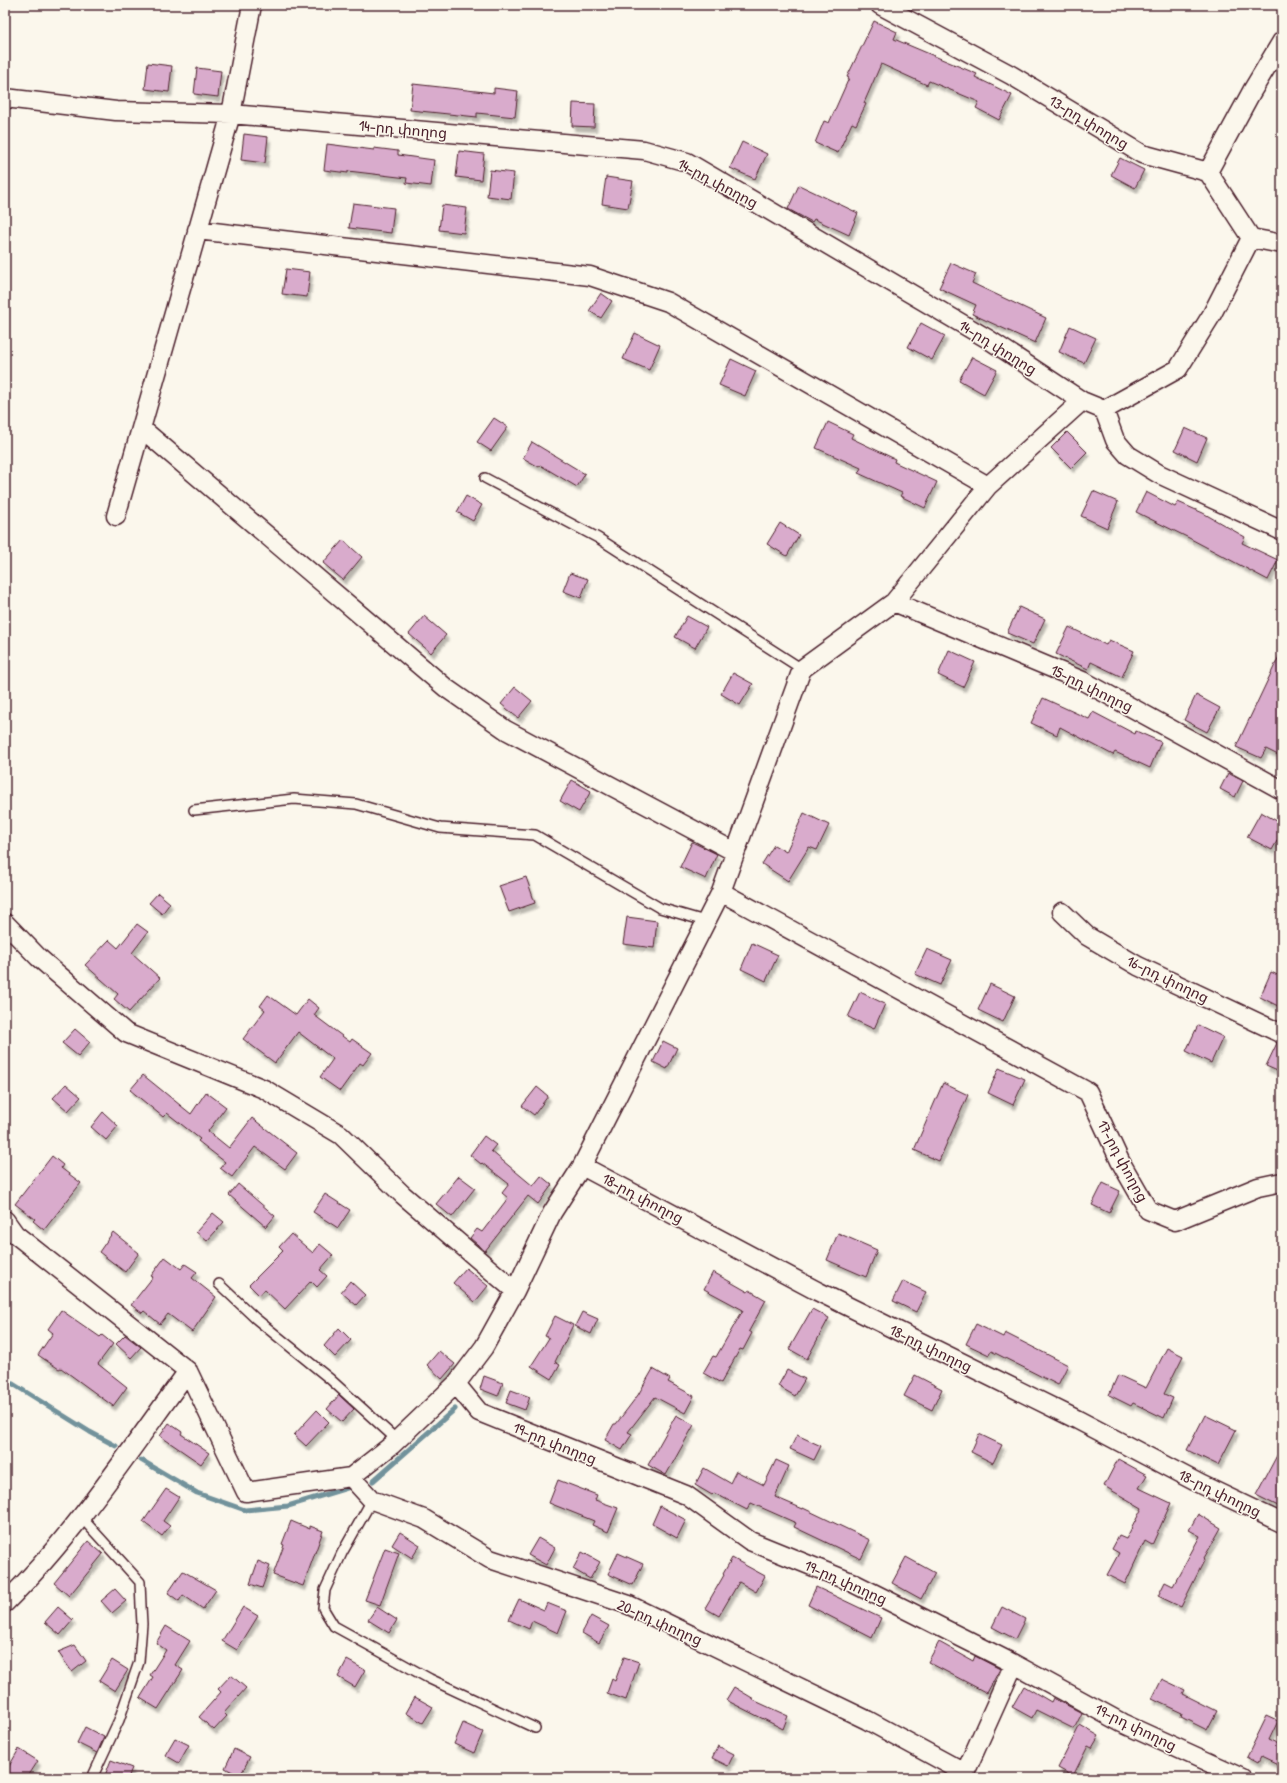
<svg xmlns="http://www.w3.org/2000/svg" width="1287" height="1783" font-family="'Patrick Hand','Noto Sans Armenian',sans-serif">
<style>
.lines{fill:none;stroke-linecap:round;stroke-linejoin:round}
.stream{stroke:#72929b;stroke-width:5}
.building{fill:#d9abcc;stroke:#4a1f2b;filter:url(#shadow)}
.service-casing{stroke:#4a1f2b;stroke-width:12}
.minor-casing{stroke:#4a1f2b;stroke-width:21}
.service{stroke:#fbf7ec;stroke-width:9}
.minor{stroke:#fbf7ec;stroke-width:18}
.labels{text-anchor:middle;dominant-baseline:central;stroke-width:3;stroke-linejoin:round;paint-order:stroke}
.street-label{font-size:15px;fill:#4a1f2b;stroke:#fbf7ec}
</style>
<defs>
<filter id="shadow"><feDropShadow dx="2.5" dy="4.5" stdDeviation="1" flood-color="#0004"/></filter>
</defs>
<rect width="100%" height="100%" fill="#fbf7ec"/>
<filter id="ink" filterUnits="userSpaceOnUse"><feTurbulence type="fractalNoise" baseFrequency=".025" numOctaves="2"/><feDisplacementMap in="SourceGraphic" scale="8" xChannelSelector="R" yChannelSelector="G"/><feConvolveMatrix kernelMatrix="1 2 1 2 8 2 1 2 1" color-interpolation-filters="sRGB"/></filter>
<g filter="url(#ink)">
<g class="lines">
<!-- stream -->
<path class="stream" d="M 5,1379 L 90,1432 L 116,1446
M 141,1460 L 197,1493 L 245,1510 L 288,1506 L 347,1488
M 373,1481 L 455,1409"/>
</g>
<!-- building -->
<path class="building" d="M 874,21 L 897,32 L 894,39 L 977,74 L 975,77 L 1012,95 L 999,120 L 976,108 L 979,102 L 929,81 L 927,85 L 881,64 L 864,103 L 866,104 L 856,125 L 852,123 L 838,153 L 815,143 L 824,121 L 829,123 L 849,78 L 847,77 Z
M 148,63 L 172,66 L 169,92 L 145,89 Z
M 197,68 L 221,71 L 218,97 L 194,94 Z
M 413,84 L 494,93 L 494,88 L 518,91 L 515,117 L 477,113 L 477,117 L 410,110 Z
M 573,103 L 595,104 L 594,127 L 572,126 Z
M 244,134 L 268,137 L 265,163 L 241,160 Z
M 742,142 L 767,154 L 755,179 L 730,168 Z
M 327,144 L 374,150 L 374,148 L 398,151 L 398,155 L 434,160 L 431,186 L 406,183 L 407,178 L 348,171 L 348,173 L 324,170 Z
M 459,151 L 484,154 L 481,180 L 456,177 Z
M 1120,158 L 1144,170 L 1135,188 L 1111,175 Z
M 490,170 L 514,173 L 511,199 L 487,196 Z
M 606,177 L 633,181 L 628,208 L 602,204 Z
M 799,185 L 858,213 L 849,235 L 814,219 L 812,222 L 788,209 Z
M 353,203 L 394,208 L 391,233 L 349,228 Z
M 442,205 L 467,208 L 464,233 L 439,230 Z
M 951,263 L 976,274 L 972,283 L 1046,318 L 1035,343 L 972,314 L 976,305 L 939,288 Z
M 286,269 L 310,272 L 307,297 L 282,294 Z
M 601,293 L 612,301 L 601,318 L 589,311 Z
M 921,323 L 945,336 L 932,360 L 908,347 Z
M 1070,326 L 1096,338 L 1084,363 L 1059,352 Z
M 635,333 L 660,345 L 649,370 L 623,359 Z
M 972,357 L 997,370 L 984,394 L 959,380 Z
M 731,359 L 756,371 L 745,396 L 719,385 Z
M 494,418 L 508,427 L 491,451 L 477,442 Z
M 828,422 L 853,434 L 851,438 L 895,459 L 894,462 L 937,482 L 925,508 L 900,496 L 902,493 L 858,473 L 861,468 L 816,448 Z
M 1185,428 L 1207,438 L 1197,461 L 1175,450 Z
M 1067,432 L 1087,452 L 1071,468 L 1051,448 Z
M 532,442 L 585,474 L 577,487 L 540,465 L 539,467 L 523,458 Z
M 1093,491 L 1118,502 L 1107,528 L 1081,516 Z
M 1146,492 L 1175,507 L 1178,502 L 1203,513 L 1245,537 L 1242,543 L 1278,560 L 1268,580 L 1189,538 L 1136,512 Z
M 466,496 L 482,505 L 473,521 L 457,512 Z
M 780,523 L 799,535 L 787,556 L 767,544 Z
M 343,540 L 362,557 L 343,580 L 323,563 Z
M 570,573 L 588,579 L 581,598 L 563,591 Z
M 1019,607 L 1045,619 L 1033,644 L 1007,633 Z
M 424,616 L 446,635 L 431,653 L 409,634 Z
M 687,616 L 707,627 L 695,648 L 675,637 Z
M 1069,627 L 1106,645 L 1109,640 L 1134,651 L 1122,677 L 1091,662 L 1088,669 L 1056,654 Z
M 949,650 L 975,662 L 963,687 L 938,675 Z
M 1282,650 L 1282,757 L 1266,749 L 1261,758 L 1236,747 Z
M 733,673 L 753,684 L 740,705 L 721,694 Z
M 515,687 L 532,701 L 518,718 L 501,704 Z
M 1196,695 L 1220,708 L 1207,732 L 1184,720 Z
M 1043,698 L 1089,719 L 1093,712 L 1135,734 L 1136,731 L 1161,742 L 1150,768 L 1115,752 L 1113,755 L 1060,727 L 1057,735 L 1031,723 Z
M 1228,773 L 1243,781 L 1235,797 L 1220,789 Z
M 572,780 L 591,791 L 579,812 L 560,801 Z
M 1261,812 L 1282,824 L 1282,832 L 1272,850 L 1247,837 Z
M 804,813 L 829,825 L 817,850 L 809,847 L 788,881 L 762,864 L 774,845 L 786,852 Z
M 692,842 L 717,854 L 706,879 L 680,867 Z
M 526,877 L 535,903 L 509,912 L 499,886 Z
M 158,893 L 170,903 L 162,914 L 149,903 Z
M 627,917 L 657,921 L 654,948 L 623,944 Z
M 137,924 L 148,932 L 132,953 L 160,978 L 129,1012 L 114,999 L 118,994 L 85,965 L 109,940 L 118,948 Z
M 752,943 L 778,955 L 766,981 L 741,969 Z
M 927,949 L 952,960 L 940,985 L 915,974 Z
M 1271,972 L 1282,977 L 1282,1008 L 1260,997 Z
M 990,984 L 1015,996 L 1003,1022 L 978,1010 Z
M 860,992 L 885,1004 L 874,1029 L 848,1017 Z
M 268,995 L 296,1015 L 308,999 L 319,1008 L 314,1015 L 350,1042 L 352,1039 L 372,1053 L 363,1065 L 360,1063 L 340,1091 L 320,1077 L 333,1059 L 298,1032 L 275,1063 L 243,1039 L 265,1010 L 260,1006 Z
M 1198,1025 L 1223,1037 L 1211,1063 L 1186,1051 Z
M 75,1029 L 90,1042 L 78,1056 L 62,1043 Z
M 663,1041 L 677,1048 L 667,1069 L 653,1062 Z
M 1277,1043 L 1282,1044 L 1282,1073 L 1266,1066 Z
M 999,1068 L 1025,1079 L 1013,1105 L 988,1093 Z
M 143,1075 L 191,1114 L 206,1092 L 226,1107 L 208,1131 L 229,1148 L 252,1118 L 297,1153 L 285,1169 L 255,1147 L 232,1177 L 220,1168 L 225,1162 L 198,1141 L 200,1139 L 167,1113 L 163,1117 L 130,1090 Z
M 943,1083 L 968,1095 L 939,1161 L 914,1150 Z
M 66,1084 L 81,1097 L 68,1111 L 53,1098 Z
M 537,1087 L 548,1096 L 534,1115 L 522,1106 Z
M 103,1112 L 118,1126 L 106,1140 L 91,1127 Z
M 484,1136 L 496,1145 L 491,1151 L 533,1186 L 541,1176 L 552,1185 L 538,1204 L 528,1196 L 485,1251 L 470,1238 L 477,1229 L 482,1232 L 508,1198 L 502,1193 L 509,1184 L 482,1163 L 481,1164 L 470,1155 Z
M 52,1156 L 63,1165 L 61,1168 L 81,1183 L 44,1230 L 33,1221 L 35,1219 L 15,1204 Z
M 459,1176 L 475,1188 L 452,1217 L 436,1204 Z
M 1103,1183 L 1120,1191 L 1109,1213 L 1092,1205 Z
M 238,1184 L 275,1216 L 266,1227 L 229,1195 Z
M 325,1194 L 350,1210 L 338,1228 L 313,1212 Z
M 213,1213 L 224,1222 L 207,1241 L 196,1232 Z
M 113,1232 L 139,1253 L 125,1272 L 99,1252 Z
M 838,1233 L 877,1250 L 866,1277 L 827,1260 Z
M 291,1234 L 313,1253 L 320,1244 L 333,1255 L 320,1270 L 327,1276 L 317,1287 L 311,1281 L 285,1309 L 265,1290 L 259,1295 L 249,1285 L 283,1251 L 279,1247 Z
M 165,1257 L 181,1269 L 185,1264 L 197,1272 L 192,1278 L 216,1297 L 192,1332 L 168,1314 L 160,1324 L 144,1311 L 142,1313 L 131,1305 L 153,1277 L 151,1276 Z
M 466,1268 L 488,1286 L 475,1302 L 453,1283 Z
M 713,1272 L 748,1292 L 749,1290 L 766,1300 L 749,1331 L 752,1333 L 743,1350 L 740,1349 L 721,1383 L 703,1373 L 713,1356 L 716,1357 L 743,1310 L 704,1289 Z
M 350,1281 L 365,1295 L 356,1305 L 341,1292 Z
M 903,1281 L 926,1292 L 916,1312 L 893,1301 Z
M 812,1309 L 829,1318 L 807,1359 L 789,1349 Z
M 61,1310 L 100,1337 L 102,1335 L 113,1344 L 98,1364 L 127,1387 L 113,1406 L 61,1368 L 59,1369 L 38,1355 L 53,1333 L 48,1329 Z
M 582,1312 L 598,1319 L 591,1334 L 575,1326 Z
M 555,1316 L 573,1325 L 555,1362 L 560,1365 L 552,1379 L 531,1366 L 549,1338 L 545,1336 Z
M 976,1324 L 1003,1337 L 1005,1333 L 1068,1365 L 1058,1385 L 991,1351 L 989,1355 L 966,1344 Z
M 339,1328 L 351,1340 L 335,1357 L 324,1346 Z
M 125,1335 L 141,1347 L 131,1358 L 116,1344 Z
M 1167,1348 L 1183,1356 L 1164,1394 L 1173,1398 L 1164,1418 L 1133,1403 L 1131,1406 L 1109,1395 L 1118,1375 L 1146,1388 Z
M 439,1351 L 455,1364 L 442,1379 L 427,1365 Z
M 653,1369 L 670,1379 L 668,1382 L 694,1396 L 685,1413 L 655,1397 L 628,1432 L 632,1434 L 622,1450 L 605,1440 L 614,1424 L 616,1424 L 638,1395 Z
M 787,1370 L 805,1379 L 795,1396 L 778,1386 Z
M 915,1375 L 942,1389 L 932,1410 L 904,1396 Z
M 484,1376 L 503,1383 L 498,1396 L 480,1389 Z
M 511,1390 L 530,1397 L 525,1410 L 506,1403 Z
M 339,1395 L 354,1409 L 342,1422 L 327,1409 Z
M 317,1410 L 329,1422 L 306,1446 L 294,1435 Z
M 676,1415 L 694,1425 L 666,1475 L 648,1465 Z
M 1205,1415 L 1236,1430 L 1218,1465 L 1187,1450 Z
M 169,1423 L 182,1432 L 181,1434 L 209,1453 L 201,1464 L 160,1436 Z
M 979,1434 L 1002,1445 L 993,1463 L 971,1452 Z
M 797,1435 L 821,1446 L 814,1460 L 790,1449 Z
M 1282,1446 L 1282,1508 L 1256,1495 Z
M 1118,1459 L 1147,1475 L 1139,1488 L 1171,1503 L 1152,1545 L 1145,1541 L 1125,1584 L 1107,1575 L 1119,1553 L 1112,1549 L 1119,1536 L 1126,1539 L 1142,1508 L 1104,1486 Z
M 776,1460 L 789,1466 L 775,1497 L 803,1509 L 803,1508 L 870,1540 L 861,1559 L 794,1527 L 796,1523 L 751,1503 L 747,1510 L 714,1493 L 712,1495 L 695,1485 L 704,1468 L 730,1483 L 736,1471 L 764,1485 Z
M 558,1480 L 597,1495 L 595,1500 L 618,1508 L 608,1532 L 592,1525 L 594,1521 L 549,1503 Z
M 166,1489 L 179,1497 L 163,1521 L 170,1526 L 162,1536 L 143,1522 Z
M 660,1506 L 686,1520 L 677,1538 L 652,1524 Z
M 1198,1514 L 1221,1528 L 1204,1558 L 1205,1559 L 1181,1607 L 1158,1596 L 1165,1582 L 1173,1586 L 1200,1536 L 1189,1530 Z
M 291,1521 L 310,1529 L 310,1526 L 323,1531 L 303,1586 L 273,1575 L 284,1545 L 282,1544 Z
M 400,1532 L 420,1545 L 412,1558 L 392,1545 Z
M 538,1538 L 555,1548 L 546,1565 L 528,1555 Z
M 88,1541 L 103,1554 L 69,1596 L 54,1583 Z
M 385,1548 L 399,1553 L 380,1605 L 365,1600 Z
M 582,1552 L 600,1562 L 590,1579 L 573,1569 Z
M 618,1553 L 643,1564 L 633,1585 L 608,1574 Z
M 906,1557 L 935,1573 L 921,1599 L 892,1583 Z
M 732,1558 L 765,1576 L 756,1592 L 739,1582 L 719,1616 L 705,1608 L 724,1575 L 723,1574 Z
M 258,1561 L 270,1566 L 262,1588 L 250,1584 Z
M 183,1571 L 216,1590 L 203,1609 L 183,1595 L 179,1601 L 168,1593 Z
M 816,1587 L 881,1618 L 872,1638 L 808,1605 Z
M 115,1589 L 126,1601 L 112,1613 L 101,1601 Z
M 519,1599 L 544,1610 L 547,1603 L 567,1611 L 558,1633 L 532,1621 L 529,1629 L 509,1620 Z
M 58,1607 L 73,1620 L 60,1635 L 45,1622 Z
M 243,1607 L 258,1616 L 237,1650 L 222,1641 Z
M 377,1607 L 397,1620 L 389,1633 L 368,1620 Z
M 1002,1607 L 1025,1619 L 1015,1639 L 992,1627 Z
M 591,1616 L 609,1626 L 599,1643 L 582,1633 Z
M 166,1626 L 190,1641 L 175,1665 L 183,1670 L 158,1709 L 140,1698 L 153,1677 L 150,1675 L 166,1650 L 156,1643 Z
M 939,1642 L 973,1661 L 975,1656 L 1000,1669 L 987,1693 L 928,1662 Z
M 75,1645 L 86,1661 L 72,1672 L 58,1652 Z
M 624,1657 L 639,1662 L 626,1700 L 607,1693 L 612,1679 L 615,1681 Z
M 112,1660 L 128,1670 L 115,1691 L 99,1681 Z
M 347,1660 L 365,1670 L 355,1687 L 338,1677 Z
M 231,1675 L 246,1688 L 224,1713 L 227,1716 L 214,1730 L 199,1717 L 221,1692 L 218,1689 Z
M 1162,1679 L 1185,1690 L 1183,1694 L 1217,1711 L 1207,1730 L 1181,1717 L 1182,1713 L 1152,1699 Z
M 1024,1686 L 1051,1702 L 1053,1698 L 1082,1713 L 1074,1729 L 1036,1710 L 1032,1718 L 1012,1707 Z
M 734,1687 L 754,1699 L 753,1700 L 788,1716 L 783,1729 L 726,1700 Z
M 415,1697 L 433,1707 L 423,1723 L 406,1713 Z
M 1267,1716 L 1278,1721 L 1269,1740 L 1282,1746 L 1282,1767 L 1261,1757 L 1258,1763 L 1247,1757 Z
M 463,1723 L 483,1732 L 474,1753 L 454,1744 Z
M 1080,1725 L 1099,1736 L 1092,1748 L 1088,1746 L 1073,1776 L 1058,1768 Z
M 85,1727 L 104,1737 L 97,1753 L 77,1743 Z
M 175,1738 L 189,1745 L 179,1763 L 165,1755 Z
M 718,1746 L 734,1754 L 728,1766 L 712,1758 Z
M 19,1749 L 38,1761 L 27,1778 L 13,1778 L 5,1773 Z
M 234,1749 L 250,1757 L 240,1776 L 225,1768 Z
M 111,1760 L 132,1768 L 128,1778 L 104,1778 Z"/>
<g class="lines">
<!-- service casing -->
<g class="service-casing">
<path id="service" d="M 485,478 L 598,538 L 802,669
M 194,810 L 294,799 L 356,804 L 440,828 L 535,835 L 660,908 L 705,921
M 219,1284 L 255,1318 L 330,1379 L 397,1440
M 372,1500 L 342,1553 L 325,1590 L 323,1608 L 334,1626 L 430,1679 L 535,1728
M 81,1517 L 140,1582 L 141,1606 L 142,1624 L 139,1662 L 119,1720 L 92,1778"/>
</g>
<!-- minor casing -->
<g class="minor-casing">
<path id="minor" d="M 880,5 L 1011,75 L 1142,154 L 1208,172 L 1251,238 L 1282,244
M 5,98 L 116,111 L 231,114 L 644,150 L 687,162 L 988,339 L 1082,401 L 1104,410 L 1178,369 L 1211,316 L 1251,238
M 1208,172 L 1252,91 L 1282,41
M 197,230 L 590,276 L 668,302 L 988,486
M 1104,410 L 1115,440 L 1128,455 L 1159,474 L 1282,531
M 141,428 L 446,688 L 506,730 L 735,852
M 116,516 L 231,114 L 252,5
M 894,602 L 1085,682 L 1282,790
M 721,892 L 1088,1092 L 1120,1161 L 1148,1210 L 1175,1221 L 1258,1187 L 1282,1182
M 1062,912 L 1087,936 L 1138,966 L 1282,1034
M 5,923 L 38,957 L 126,1033 L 264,1089 L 341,1135 L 403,1195 L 515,1291
M 582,1166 L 817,1291 L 1078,1420 L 1202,1485 L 1282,1523
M 5,1220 L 15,1234 L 188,1371 L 246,1492 L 351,1477 L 392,1445 L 456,1384 L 484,1347 L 515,1291 L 552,1213 L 582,1166 L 721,892 L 802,669 L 894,602 L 988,486 L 1082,401
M 456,1384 L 479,1412 L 686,1495 L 750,1541 L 851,1582 L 1014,1664 L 1122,1723 L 1243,1778
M 351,1477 L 372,1500 L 424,1519 L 490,1559 L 629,1605 L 867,1720 L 965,1773 L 963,1778
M 5,1603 C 75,1534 130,1450 188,1371
M 965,1773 L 1014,1664"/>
</g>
<!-- service -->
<use href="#service" class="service"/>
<!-- minor -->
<use href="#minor" class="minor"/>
</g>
</g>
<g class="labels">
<!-- street labels -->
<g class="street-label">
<text transform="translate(1089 122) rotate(31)">13-րդ փողոց</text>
<text transform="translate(403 129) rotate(5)">14-րդ փողոց</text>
<text transform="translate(718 183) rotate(28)">14-րդ փողոց</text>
<text transform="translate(998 347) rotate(32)">14-րդ փողոց</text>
<text transform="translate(1092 688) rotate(26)">15-րդ փողոց</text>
<text transform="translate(1168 979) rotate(26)">16-րդ փողոց</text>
<text transform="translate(1123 1161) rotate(62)">17-րդ փողոց</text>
<text transform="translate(643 1198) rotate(28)">18-րդ փողոց</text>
<text transform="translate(931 1348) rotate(26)">18-րդ փողոց</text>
<text transform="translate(555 1443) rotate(22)">19-րդ փողոց</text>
<text transform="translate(1220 1493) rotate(26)">18-րդ փողոց</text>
<text transform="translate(846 1582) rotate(24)">19-րդ փողոց</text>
<text transform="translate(660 1622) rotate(24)">20-րդ փողոց</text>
<text transform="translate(1136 1727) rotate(26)">19-րդ փողոց</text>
</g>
</g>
<!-- margin -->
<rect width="1287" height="1783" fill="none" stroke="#fbf7ec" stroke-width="20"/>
<rect x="10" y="10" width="1267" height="1763" fill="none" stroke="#4a1f2b" stroke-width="1.5" filter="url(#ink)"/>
</svg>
